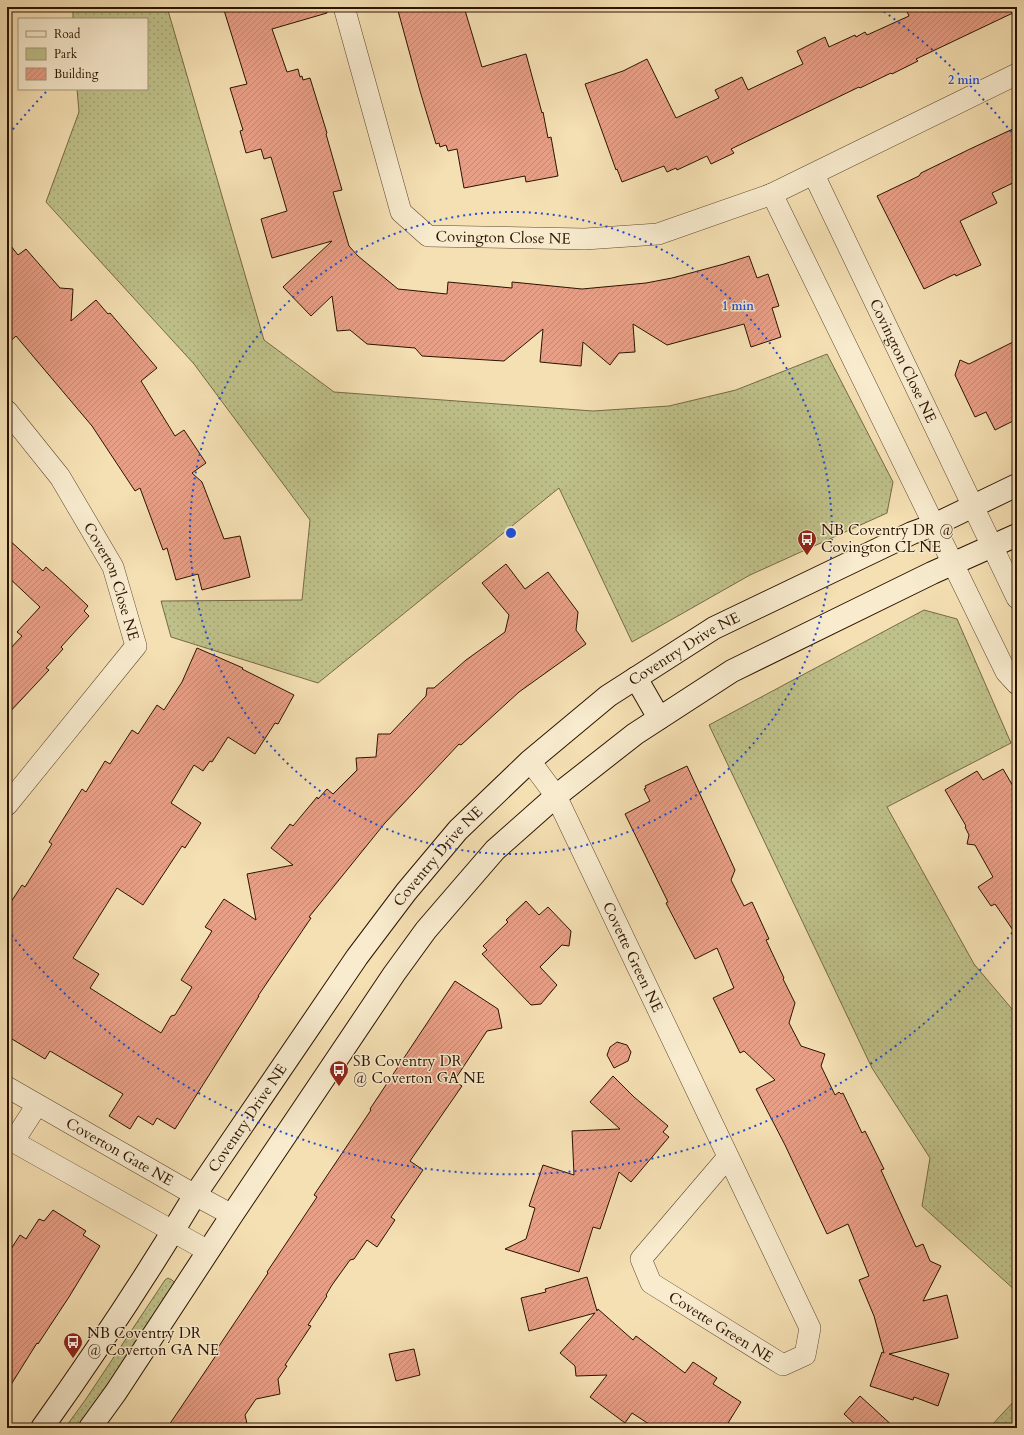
<svg xmlns="http://www.w3.org/2000/svg" width="1024" height="1435" font-family="Cardo,serif">
<style>
.green{fill:url(#green-dots);stroke:#756a45}
.building{fill:url(#building-hatch);stroke:#2b1300}
.lines{fill:none;stroke-linecap:round;stroke-linejoin:round}
.street-casing{stroke:#5e462d;stroke-width:22}
.secondary-casing{stroke:#2b1300;stroke-width:24}
.street{stroke:#f8ebce;stroke-width:21}
.secondary{stroke:#f8ebce;stroke-width:22}
.ring{fill:none;stroke:#1d4ed8;stroke-width:2;stroke-dasharray:2 4}
.labels{text-anchor:middle;dominant-baseline:central;stroke-width:3;stroke-linejoin:round;paint-order:stroke}
.street-label{font-size:15px;fill:#2b1300;stroke:#f8ebce}
.poi-label{font-size:15px;fill:#2b1300;stroke:#f8ebce;text-anchor:start}
.centre{fill:#1d4ed8;stroke:#f8ebce;stroke-width:2}
.ring-label{font-size:12px;text-anchor:middle;font-weight:bold;fill:#1d4ed8;stroke:#f8ebce;stroke-width:3;stroke-linejoin:round;paint-order:stroke}
</style>
<defs>
<pattern id="green-dots" width="8" height="8" patternUnits="userSpaceOnUse"><rect width="8" height="8" fill="#bfc18a"/><path d="M2 2h.1M6 6h.1" fill="none" stroke="#a4a575" stroke-width="1.8" stroke-linecap="round"/></pattern>
<pattern id="building-hatch" width="6" height="6" patternUnits="userSpaceOnUse"><rect width="6" height="6" fill="#e89f87"/><path d="M-1 1l2-2M0 6l6-6M5 7l2-2" fill="none" stroke="#c78873"/></pattern>
</defs>
<rect width="100%" height="100%" fill="#f5e0b3"/>
<filter id="stains"><feTurbulence type="fractalNoise" baseFrequency=".005" numOctaves="4"/><feColorMatrix values="0 0 0 0 .2 0 0 0 0 .09 0 0 0 0 .02 0 0 0 .5 -.17"/></filter>
<radialGradient id="worn" r=".72"><stop offset=".6" stop-color="#630" stop-opacity="0"/><stop offset="1" stop-color="#630" stop-opacity=".3"/></radialGradient>
<!-- green -->
<path class="green" d="M 69,7 L 167,7 L 264,340 L 334,392 L 593,411 L 669,406 L 736,390 L 827,354 L 893,482 L 887,513 L 750,575 L 632,642 L 559,488 L 318,683 L 171,637 L 161,601 L 302,600 L 310,520 L 194,364 L 46,202 L 79,112 L 77,89 L 147,89 L 147,19 L 73,19 L 73,12 Z
M 924,610 L 957,619 L 1011,743 L 887,807 L 974,964 L 1017,1015 L 1017,1292 L 922,1206 L 930,1158 L 872,1068 L 709,725 Z
M 168,1278 L 172,1280 L 176,1284 L 105,1390 L 77,1428 L 65,1428 L 86,1399 L 165,1280 Z
M 1017,1398 L 1017,1428 L 989,1428 Z"/>
<!-- building -->
<path class="building" d="M 223,7 L 326,7 L 327,13 L 272,29 L 287,72 L 298,69 L 300,77 L 302,76 L 303,80 L 310,78 L 327,133 L 326,134 L 342,190 L 333,192 L 349,246 L 358,256 L 398,289 L 447,294 L 448,282 L 512,288 L 512,282 L 582,289 L 646,283 L 672,278 L 724,264 L 749,256 L 757,278 L 768,274 L 779,306 L 772,308 L 781,337 L 751,347 L 744,324 L 667,345 L 633,324 L 635,352 L 619,353 L 610,365 L 583,342 L 581,366 L 540,362 L 543,329 L 504,361 L 422,356 L 415,348 L 367,344 L 350,330 L 337,331 L 332,296 L 311,316 L 283,287 L 332,241 L 272,258 L 261,219 L 287,211 L 271,157 L 264,159 L 261,149 L 246,153 L 240,131 L 243,130 L 230,88 L 247,84 Z
M 397,7 L 464,7 L 482,67 L 526,54 L 542,113 L 543,112 L 548,138 L 551,137 L 558,176 L 526,182 L 525,176 L 464,188 L 457,149 L 448,151 L 446,145 L 440,147 L 439,143 L 436,144 L 420,91 Z
M 905,7 L 1017,7 L 1017,11 L 916,59 L 918,61 L 892,74 L 891,73 L 860,88 L 859,87 L 731,149 L 734,153 L 711,164 L 707,156 L 677,170 L 676,168 L 667,172 L 664,166 L 622,182 L 617,169 L 616,170 L 585,84 L 623,71 L 647,59 L 676,118 L 719,98 L 715,90 L 742,77 L 748,90 L 803,64 L 797,51 L 825,37 L 829,47 L 855,35 L 856,37 L 865,32 L 867,35 L 909,16 Z
M 1017,127 L 1017,181 L 992,193 L 997,203 L 960,221 L 981,265 L 956,276 L 955,274 L 924,289 L 877,196 L 919,176 L 921,173 L 970,149 Z
M 7,241 L 18,255 L 26,249 L 60,288 L 73,289 L 71,321 L 96,300 L 108,314 L 110,313 L 157,368 L 141,381 L 175,436 L 184,430 L 206,463 L 192,473 L 202,482 L 224,539 L 240,536 L 250,577 L 202,590 L 198,574 L 176,580 L 167,548 L 163,550 L 140,488 L 135,491 L 92,426 L 16,336 L 7,344 Z
M 1017,340 L 1017,419 L 995,430 L 986,412 L 975,417 L 955,375 L 960,360 L 969,364 Z
M 7,538 L 43,571 L 46,567 L 67,586 L 88,606 L 84,611 L 89,616 L 61,647 L 63,649 L 46,668 L 49,670 L 7,715 L 7,652 L 22,636 L 17,632 L 40,607 L 7,576 Z
M 506,564 L 525,589 L 548,572 L 578,612 L 576,630 L 586,644 L 519,692 L 461,745 L 459,744 L 385,823 L 309,917 L 311,918 L 258,996 L 259,996 L 175,1129 L 157,1118 L 153,1125 L 138,1116 L 130,1129 L 109,1116 L 123,1094 L 50,1051 L 45,1059 L 7,1036 L 7,908 L 22,885 L 25,887 L 52,844 L 49,842 L 82,789 L 86,792 L 105,761 L 110,764 L 132,730 L 138,734 L 157,705 L 164,710 L 182,682 L 197,648 L 243,668 L 242,669 L 294,695 L 278,724 L 275,723 L 255,754 L 228,737 L 212,762 L 210,761 L 203,771 L 194,765 L 171,803 L 201,823 L 185,848 L 182,846 L 143,905 L 117,888 L 73,958 L 99,974 L 90,988 L 161,1033 L 171,1016 L 175,1015 L 192,987 L 181,980 L 212,931 L 205,927 L 224,899 L 256,920 L 247,874 L 293,865 L 271,848 L 290,824 L 293,826 L 317,797 L 318,799 L 327,789 L 333,794 L 357,770 L 356,758 L 376,757 L 378,734 L 390,734 L 426,696 L 427,688 L 434,688 L 466,660 L 505,632 L 509,615 L 482,583 Z
M 687,766 L 735,870 L 731,880 L 744,906 L 752,902 L 769,939 L 766,940 L 784,978 L 783,979 L 795,1003 L 789,1023 L 801,1046 L 825,1054 L 821,1066 L 835,1095 L 839,1092 L 841,1094 L 843,1093 L 862,1133 L 865,1131 L 884,1169 L 881,1170 L 916,1247 L 923,1244 L 930,1261 L 941,1266 L 923,1301 L 947,1295 L 958,1338 L 889,1354 L 949,1374 L 938,1406 L 914,1397 L 913,1400 L 870,1386 L 882,1352 L 884,1353 L 874,1316 L 859,1280 L 869,1276 L 848,1224 L 827,1234 L 785,1145 L 756,1089 L 775,1080 L 744,1051 L 740,1053 L 713,998 L 734,988 L 717,948 L 695,959 L 666,903 L 668,902 L 625,814 L 650,801 L 644,789 L 646,788 L 645,786 Z
M 1003,769 L 1017,793 L 1017,936 L 995,904 L 991,906 L 978,887 L 993,877 L 975,845 L 967,844 L 969,835 L 965,827 L 966,826 L 945,790 L 977,771 L 983,780 Z
M 526,901 L 539,915 L 548,907 L 571,931 L 569,946 L 562,945 L 540,967 L 557,985 L 541,1004 L 531,1005 L 482,954 L 487,950 L 483,946 L 508,922 L 506,920 Z
M 455,981 L 498,1009 L 502,1028 L 487,1031 L 454,1081 L 462,1086 L 410,1161 L 423,1170 L 391,1217 L 395,1220 L 377,1247 L 367,1240 L 354,1259 L 350,1260 L 332,1285 L 326,1295 L 327,1296 L 308,1325 L 311,1326 L 285,1365 L 287,1366 L 278,1379 L 280,1394 L 256,1399 L 245,1415 L 248,1428 L 167,1428 L 219,1351 L 217,1349 L 268,1273 L 267,1272 L 317,1197 L 314,1195 L 371,1110 L 370,1109 Z
M 617,1042 L 627,1045 L 631,1052 L 628,1061 L 614,1068 L 607,1055 L 610,1047 Z
M 613,1076 L 634,1097 L 668,1126 L 663,1132 L 669,1137 L 631,1182 L 619,1172 L 600,1229 L 593,1227 L 579,1272 L 505,1249 L 526,1239 L 535,1208 L 529,1206 L 543,1165 L 574,1175 L 572,1131 L 620,1129 L 590,1102 Z
M 53,1210 L 86,1231 L 83,1235 L 100,1246 L 69,1297 L 38,1344 L 37,1343 L 7,1391 L 7,1255 L 20,1235 L 26,1239 L 39,1219 L 44,1221 Z
M 587,1277 L 597,1311 L 598,1309 L 633,1340 L 636,1336 L 685,1373 L 693,1362 L 717,1378 L 713,1384 L 741,1402 L 725,1428 L 655,1428 L 632,1413 L 625,1423 L 590,1397 L 607,1375 L 576,1376 L 575,1366 L 560,1353 L 595,1313 L 529,1331 L 521,1298 L 546,1292 L 545,1289 Z
M 414,1349 L 420,1375 L 396,1381 L 389,1354 Z
M 860,1396 L 895,1428 L 859,1428 L 844,1414 Z"/>
<g class="lines">
<!-- street casing -->
<g class="street-casing">
<g id="street">
<path id="s1" d="M 344,7 L 401,212 L 428,236 L 585,239 L 658,234 L 772,194 L 1017,74"/>
<path id="s2" d="M 814,175 L 1017,598"/>
<path d="M 772,194 L 1006,672 L 1017,684"/>
<path id="s3" d="M 7,411 L 60,477 L 113,567 L 136,646 L 7,805"/>
<path id="s4" d="M 530,761 L 556,796 L 810,1328 L 805,1355 L 783,1365 L 651,1283 L 641,1259 L 728,1157"/>
<path id="s5" d="M 7,1087 L 195,1195 L 232,1215"/>
<path d="M 7,1138 L 208,1251"/>
<path d="M 13,1142 L 37,1105"/>
</g>
</g>
<!-- secondary casing -->
<g class="secondary-casing">
<g id="secondary">
<path d="M 636,678 L 659,718"/>
<path id="s6" d="M 42,1428 C 96,1352 147,1275 195,1195 L 357,957 L 406,892 L 458,830 L 530,761 L 608,696 L 714,628 L 912,533 L 934,525 L 1017,485"/>
<path d="M 90,1428 L 116,1392 L 232,1215 L 394,974 L 426,930 L 495,850 L 556,796 L 635,734 L 732,671 L 932,573 L 1017,535"/>
</g>
</g>
<!-- street -->
<use href="#street" class="street"/>
<!-- secondary -->
<use href="#secondary" class="secondary"/>
</g>
<!-- distance rings -->
<g class="ring">
<circle cx="511" cy="533" r="321"/>
<path d="M1016 928A641 641 0 0 1 9 932M9 134A641 641 0 0 1 46 92M879 8A641 641 0 0 1 1016 138"/>
</g>
<!-- icons -->
<defs>
<g id="bus-pin" transform="scale(1)"><path d="M0 17L-7.5 6A9.5 9.5 0 1 1 7.5 6Z" fill="#8f2418" stroke="#f8ebce"/><path d="M-5-6H5V4H4V6H2V4H-2V6H-4V4H-5ZM-3.5-4V0h7V-4ZM-3.5 1.2v1.5H-2V1.2ZM2 1.2v1.5H3.5V1.2Z" fill="#fff"/></g>
</defs>
<g fill-rule="evenodd">
<use href="#bus-pin" x="807" y="539"/>
<use href="#bus-pin" x="339" y="1070"/>
<use href="#bus-pin" x="73" y="1342"/>
</g>
<g class="labels">
<!-- street labels -->
<g class="street-label">
<text stroke="none"><textPath href="#s1" startOffset="324">Covington Close NE</textPath></text>
<text stroke="none"><textPath href="#s2" startOffset="206">Covington Close NE</textPath></text>
<text stroke="none"><textPath href="#s3" startOffset="202">Coverton Close NE</textPath></text>
<text stroke="none"><textPath href="#s6" startOffset="1020">Coventry Drive NE</textPath></text>
<text stroke="none"><textPath href="#s6" startOffset="696">Coventry Drive NE</textPath></text>
<text stroke="none"><textPath href="#s4" startOffset="222">Covette Green NE</textPath></text>
<text stroke="none"><textPath href="#s6" startOffset="372">Coventry Drive NE</textPath></text>
<text stroke="none"><textPath href="#s5" startOffset="130">Coverton Gate NE</textPath></text>
<text transform="translate(721 1327) rotate(32)">Covette Green NE</text>
</g>
<!-- poi labels -->
<g class="poi-label">
<text x="821" y="530">NB Coventry DR @<tspan x="821" dy="17">Covington CL NE</tspan></text>
<text x="353" y="1061">SB Coventry DR<tspan x="353" dy="17">@ Coverton GA NE</tspan></text>
<text x="87" y="1333">NB Coventry DR<tspan x="87" dy="17">@ Coverton GA NE</tspan></text>
</g>
</g>
<circle cx="511" cy="533" r="6" class="centre"/>
<g class="ring-label">
<text x="964" y="84">2 min</text>
<text x="738" y="310">1 min</text>
</g>
<!-- margin -->
<rect width="1024" height="1435" fill="none" stroke="#f5e0b3" stroke-width="24"/>
<rect x="8" y="8" width="1008" height="1419" fill="none" stroke="#2b1300" stroke-width="2"/>
<rect x="12" y="12" width="1000" height="1411" fill="none" stroke="#2b1300"/>
<!-- legend -->
<rect x="18" y="18" width="130" height="72" fill="#f8ebce" stroke="#a6957c"/>
<rect x="26" y="31" width="20" height="6" fill="#f8ebce" stroke="#a6957c"/>
<text x="54" y="38" font-size="12" fill="#2b1300">Road</text>
<rect x="26" y="48" width="20" height="12" fill="#bfc18a" stroke="#a6957c"/>
<text x="54" y="58" font-size="12" fill="#2b1300">Park</text>
<rect x="26" y="68" width="20" height="12" fill="url(#building-hatch)" stroke="#a6957c"/>
<text x="54" y="78" font-size="12" fill="#2b1300">Building</text>
<rect width="100%" height="100%" filter="url(#stains)"/>
<rect width="100%" height="100%" fill="url(#worn)"/>
</svg>
